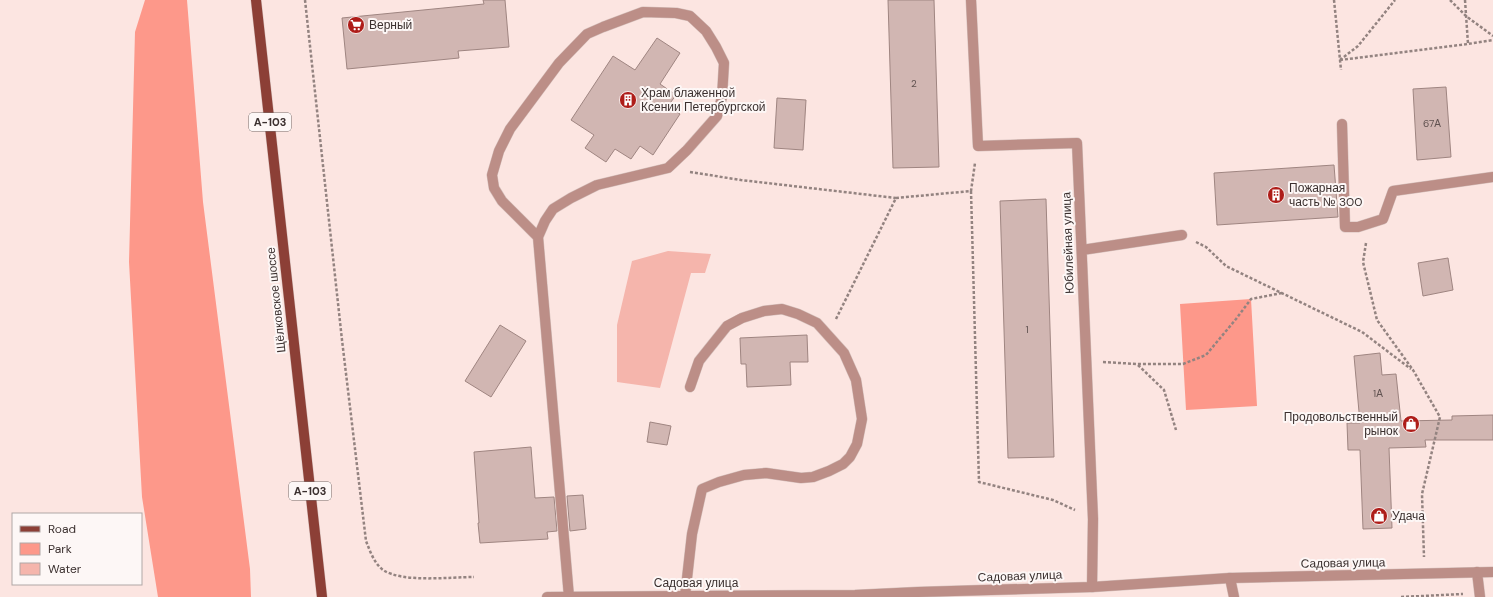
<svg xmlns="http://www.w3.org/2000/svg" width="1493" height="597" font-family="'DM Sans',sans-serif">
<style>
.green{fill:#fd988a}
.water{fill:#f5b5ac}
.building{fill:#d1b6b2;stroke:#9f8581}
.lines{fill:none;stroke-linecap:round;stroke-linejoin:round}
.service-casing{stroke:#d5c1bd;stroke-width:11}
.tertiary-casing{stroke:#d5c1bd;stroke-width:11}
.primary-casing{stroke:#d5c1bd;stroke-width:11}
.path{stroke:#938380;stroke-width:2.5;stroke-dasharray:3 2;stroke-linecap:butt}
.service{stroke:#bc8e87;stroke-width:10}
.tertiary{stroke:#bc8e87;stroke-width:10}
.primary{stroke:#8c3f36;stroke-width:10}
.labels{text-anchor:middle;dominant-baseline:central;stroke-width:4;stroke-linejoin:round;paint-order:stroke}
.number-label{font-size:10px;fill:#605250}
.shield{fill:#fdf7f6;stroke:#756c6b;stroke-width:1}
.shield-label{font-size:11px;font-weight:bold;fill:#3b302f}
.poi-label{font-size:12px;fill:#3b302f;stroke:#fdf7f6;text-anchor:start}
.street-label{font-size:12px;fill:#3b302f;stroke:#fdf7f6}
</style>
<rect width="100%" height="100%" fill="#fce5e1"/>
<!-- green -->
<path class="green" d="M 145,0 L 187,0 L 203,202 L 250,569 L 251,597 L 158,597 L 142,497 L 129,262 L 135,32 Z
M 1251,299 L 1257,406 L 1186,410 L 1180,304 Z"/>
<!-- water -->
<path class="water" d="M 668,251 L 711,254 L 705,273 L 691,273 L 660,388 L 617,382 L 617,325 L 632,261 Z"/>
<!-- building -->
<path class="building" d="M 483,0 L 505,0 L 509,47 L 458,51 L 459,58 L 347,69 L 342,18 L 484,4 Z
M 888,0 L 934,0 L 939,167 L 893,168 Z
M 657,38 L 680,53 L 660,84 L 676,95 L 668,106 L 680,114 L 653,155 L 640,146 L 631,159 L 615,149 L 606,162 L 585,148 L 594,135 L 571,120 L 613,56 L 635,70 Z
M 1446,87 L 1451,157 L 1417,160 L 1413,89 Z
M 777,98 L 806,100 L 803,150 L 774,148 Z
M 1334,165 L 1338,217 L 1217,225 L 1214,173 Z
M 1046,199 L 1054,457 L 1008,458 L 1000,201 Z
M 1448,258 L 1453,290 L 1423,296 L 1418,263 Z
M 500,325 L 526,341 L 491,397 L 465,381 Z
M 807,335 L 808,362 L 790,362 L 791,385 L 747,387 L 746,364 L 741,364 L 740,338 Z
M 1380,353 L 1382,375 L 1396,374 L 1401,421 L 1452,420 L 1452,416 L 1493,415 L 1493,440 L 1425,440 L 1426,447 L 1389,448 L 1392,528 L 1363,529 L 1360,450 L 1348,450 L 1347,423 L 1360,423 L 1354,356 Z
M 650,422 L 671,426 L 667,445 L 647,442 Z
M 531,447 L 535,498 L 554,497 L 557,531 L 547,532 L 548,539 L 480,543 L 478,523 L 479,523 L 474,452 Z
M 583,495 L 586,529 L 570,531 L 567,496 Z"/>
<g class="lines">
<!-- service casing -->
<g class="service-casing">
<path id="service" d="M 971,0 L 978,146 L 1077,143 L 1093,519 L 1092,587
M 1342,124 L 1345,227 L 1358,227 L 1383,219 L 1393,191 L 1493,177
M 538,237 L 545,221 L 553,209 L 571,198 L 597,185 L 668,168 L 687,150 L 717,116 L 722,97 L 724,63 L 716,47 L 706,31 L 690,16 L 676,13 L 643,12 L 603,27 L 587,34 L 559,63 L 510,129 L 499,151 L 492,175 L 494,188 L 502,201 L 538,237 L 569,597
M 1082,250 L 1182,235
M 1477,572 L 1480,597
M 1230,578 L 1234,597
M 685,596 L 692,534 L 702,489 L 719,482 L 744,475 L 766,473 L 801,478 L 813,477 L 829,471 L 843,464 L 850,457 L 857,444 L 862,419 L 856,380 L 844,353 L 817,323 L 798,314 L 782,309 L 764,311 L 742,318 L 727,326 L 699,361 L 690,387"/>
</g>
<!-- tertiary casing -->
<g class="tertiary-casing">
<path id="tertiary" d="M 547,597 L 855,595 L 918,592 L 1092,587 L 1230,578 L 1493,572"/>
</g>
<!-- primary casing -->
<g class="primary-casing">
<path id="primary" d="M 256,0 L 322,597"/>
</g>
<!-- path -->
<path class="path" d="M 305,0 L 342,340 L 366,541 C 370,551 374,563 383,570 C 403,583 450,577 474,577
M 1334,0 L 1341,70
M 1450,0 L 1466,16 L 1493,36
M 1465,0 L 1468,44 L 1493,40
M 1340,60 L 1468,44
M 1340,60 L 1358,46 L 1395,0
M 690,172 L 741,180 L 896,198
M 971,191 L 979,482 L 1053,500 L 1075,510
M 1196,242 L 1206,247 L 1226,266 L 1362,332 L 1411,369
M 1366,243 L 1363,262 L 1377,320 L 1413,370 L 1440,417 L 1422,494 L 1424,557
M 836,319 L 896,198 L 971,191 L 975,163
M 1103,362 L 1137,364 L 1183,364 L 1206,355 L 1236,319 L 1251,299 L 1282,293
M 1138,365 L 1164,390 L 1176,430
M 1401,597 L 1463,594"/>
<!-- service -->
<use href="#service" class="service"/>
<!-- tertiary -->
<use href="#tertiary" class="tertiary"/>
<!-- primary -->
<use href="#primary" class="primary"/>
</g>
<!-- icons -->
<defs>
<g id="supermarket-disc" transform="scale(0.9)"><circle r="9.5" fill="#ae1d19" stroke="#fdf7f6"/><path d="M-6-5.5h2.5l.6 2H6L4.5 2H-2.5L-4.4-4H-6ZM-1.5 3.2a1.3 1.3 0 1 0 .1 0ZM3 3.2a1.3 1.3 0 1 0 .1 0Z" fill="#fff"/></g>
<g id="building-disc" transform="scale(0.9)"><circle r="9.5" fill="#ae1d19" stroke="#fdf7f6"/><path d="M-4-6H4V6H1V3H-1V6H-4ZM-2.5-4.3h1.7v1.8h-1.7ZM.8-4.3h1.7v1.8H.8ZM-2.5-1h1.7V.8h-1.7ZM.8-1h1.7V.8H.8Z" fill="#fff"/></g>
<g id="shop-disc" transform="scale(0.9)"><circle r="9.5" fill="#ae1d19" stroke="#fdf7f6"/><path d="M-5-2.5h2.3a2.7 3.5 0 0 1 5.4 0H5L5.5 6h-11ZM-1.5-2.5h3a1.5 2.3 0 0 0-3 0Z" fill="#fff"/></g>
</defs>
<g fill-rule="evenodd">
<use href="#supermarket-disc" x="356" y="25"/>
<use href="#building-disc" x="628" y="100"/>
<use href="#building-disc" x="1276" y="195"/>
<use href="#shop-disc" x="1411" y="424"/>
<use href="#shop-disc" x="1379" y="516"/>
</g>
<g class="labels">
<!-- number labels -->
<g class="number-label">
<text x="914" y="83">2</text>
<text x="1432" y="123">67А</text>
<text x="1027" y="329">1</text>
<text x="1378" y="393">1А</text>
</g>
<!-- shield labels -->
<g class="shield">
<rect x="249" y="113" width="42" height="18" rx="3"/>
<rect x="289" y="482" width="42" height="18" rx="3"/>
</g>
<g class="shield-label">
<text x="270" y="122">А-103</text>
<text x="310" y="491">А-103</text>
</g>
<!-- poi labels -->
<g class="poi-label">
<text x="369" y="25">Верный</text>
<text x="641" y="93">Храм блаженной<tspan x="641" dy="14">Ксении Петербургской</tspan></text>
<text x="1289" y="188">Пожарная<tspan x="1289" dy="14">часть № 300</tspan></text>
<text x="1398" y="417" text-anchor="end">Продовольственный<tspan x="1398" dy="14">рынок</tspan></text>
<text x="1392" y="516">Удача</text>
</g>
<!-- street labels -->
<g class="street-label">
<text transform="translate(1068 243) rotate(-92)">Юбилейная улица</text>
<text transform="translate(276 300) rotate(-96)">Щёлковское шоссе</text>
<text transform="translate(1343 563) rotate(-1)">Садовая улица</text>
<text transform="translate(1020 576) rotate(-2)">Садовая улица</text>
<text x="696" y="583">Садовая улица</text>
</g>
</g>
<!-- legend -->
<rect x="12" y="513" width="130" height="72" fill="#fdf7f6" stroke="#afa7a6"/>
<rect x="20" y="526" width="20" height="6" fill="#8c3f36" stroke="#afa7a6"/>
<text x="48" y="533" font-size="12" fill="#3b302f">Road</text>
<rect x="20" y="543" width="20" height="12" fill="#fd988a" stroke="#afa7a6"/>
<text x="48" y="553" font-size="12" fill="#3b302f">Park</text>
<rect x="20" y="563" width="20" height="12" fill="#f5b5ac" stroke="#afa7a6"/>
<text x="48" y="573" font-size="12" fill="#3b302f">Water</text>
</svg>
